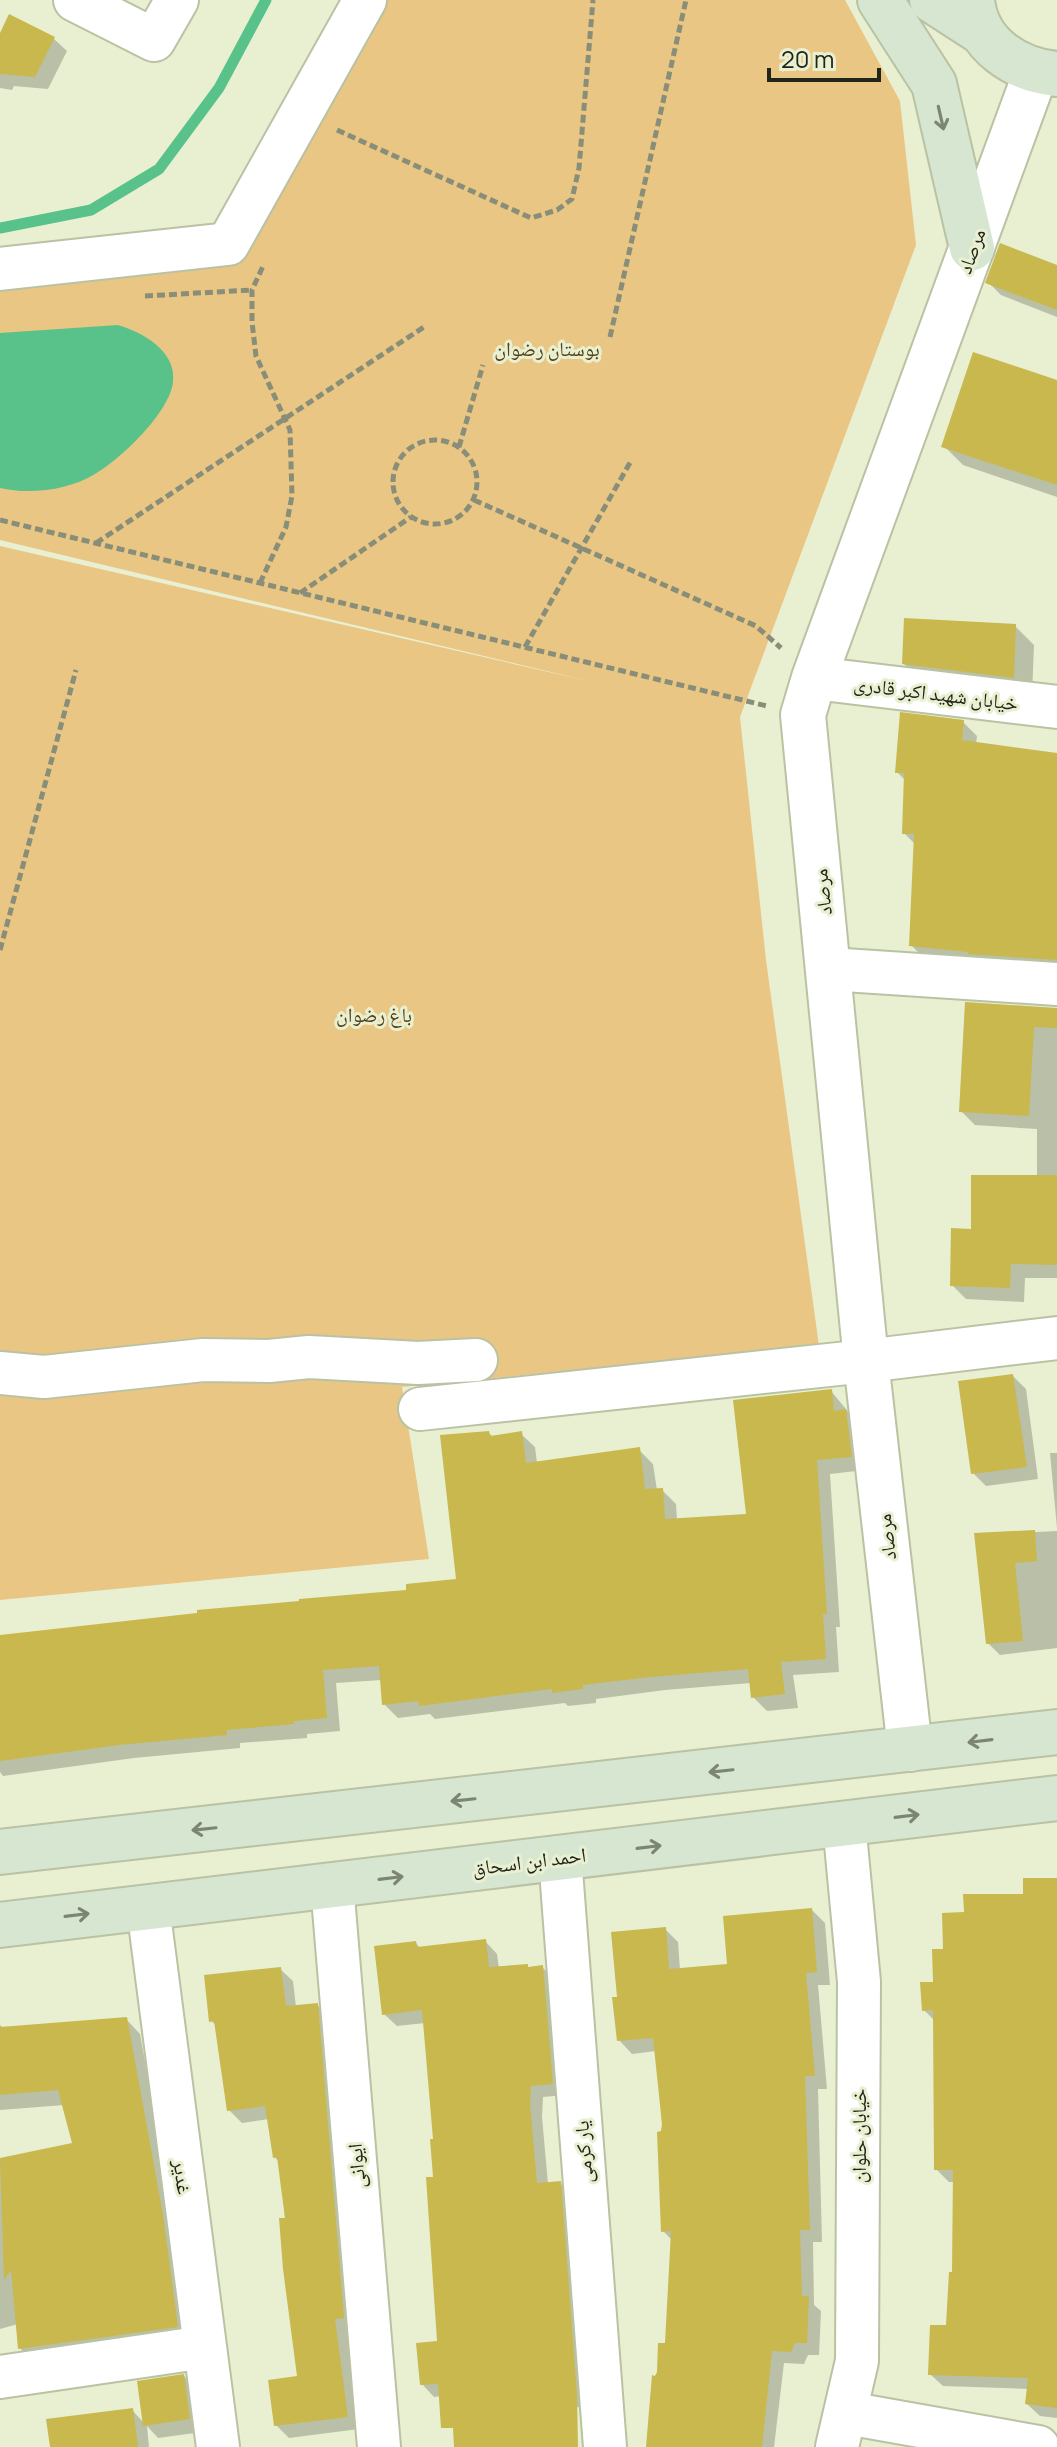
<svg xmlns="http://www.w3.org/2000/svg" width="1057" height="2447" font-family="Manrope,'Noto Naskh Arabic',sans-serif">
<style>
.green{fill:#eac685}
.water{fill:#59c18a}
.shadow{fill:#0003}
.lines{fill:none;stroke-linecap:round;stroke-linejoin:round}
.stream{stroke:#59c18a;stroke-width:11}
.building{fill:#c8b84d}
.minor-casing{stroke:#bac2a4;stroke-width:46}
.tertiary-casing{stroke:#bac2a4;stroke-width:48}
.secondary-casing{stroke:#bac2a4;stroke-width:48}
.path{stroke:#888e78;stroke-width:5;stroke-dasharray:8 4;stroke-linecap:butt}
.minor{stroke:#fff;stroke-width:42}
.tertiary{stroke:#fff;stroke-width:44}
.secondary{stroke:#d6e6d0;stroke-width:44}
.oneway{stroke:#7c8574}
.labels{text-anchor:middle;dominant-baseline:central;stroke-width:6;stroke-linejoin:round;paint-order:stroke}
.street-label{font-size:20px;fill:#212418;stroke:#e8f0d1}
.park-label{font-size:20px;fill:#554018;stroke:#e8f0d1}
</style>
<rect width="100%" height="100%" fill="#e8f0d1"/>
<!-- green -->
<path class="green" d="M 367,0 L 845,0 L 900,101 L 916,245 L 740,717 L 766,960 L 819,1346 L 402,1387 L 429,1559 L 0,1600 L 0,546 L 588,681 L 0,540 L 0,289 L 239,264 L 256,240 Z"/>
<!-- water -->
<path class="water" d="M 118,325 C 142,332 177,351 173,382 C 170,412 121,459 95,474 C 69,490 30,495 0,488 L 0,333 Z"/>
<!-- shadow -->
<path class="shadow" d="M 0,34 L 54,39 L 67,51 L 48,89 L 14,86 L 12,90 L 0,88 Z
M 1057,267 L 1057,317 L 1001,295 L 988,282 Z
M 1057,382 L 1057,497 L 963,465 L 944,446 Z
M 1015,626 L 1034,645 L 1032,696 L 923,683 L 904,664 Z
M 963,722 L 977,736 L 976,744 L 1057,759 L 1057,972 L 925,959 L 911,945 L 915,844 L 904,833 L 906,781 L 897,772 Z
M 967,1004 L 1057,1010 L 1057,1278 L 1025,1278 L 1024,1302 L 966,1299 L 952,1285 L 973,1231 L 1037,1177 L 1037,1129 L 975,1125 L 961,1111 Z
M 1013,1376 L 1026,1389 L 1038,1479 L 986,1486 L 973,1473 Z
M 831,1391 L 860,1426 L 865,1470 L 830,1474 L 840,1627 L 836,1627 L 839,1672 L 793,1675 L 798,1708 L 767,1711 L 753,1697 L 751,1683 L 665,1690 L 596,1699 L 596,1703 L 568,1706 L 565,1703 L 435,1719 L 430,1714 L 398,1718 L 384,1704 L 382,1680 L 336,1683 L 340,1731 L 307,1734 L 307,1738 L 240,1743 L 240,1748 L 134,1758 L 3,1776 L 0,1772 L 0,1636 L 409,1592 L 458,1580 L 489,1433 L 493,1437 L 521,1434 L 535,1447 L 537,1463 L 639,1450 L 653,1464 L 657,1490 L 662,1490 L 676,1504 L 677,1520 L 748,1516 Z
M 1050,1453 L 1057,1453 L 1057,1528 Z
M 1057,1531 L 1057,1648 L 1000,1655 L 988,1643 L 976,1535 Z
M 1057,1879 L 1057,2418 L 1040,2416 L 1027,2404 L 1029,2389 L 943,2386 L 930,2374 L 948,2327 L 954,2274 L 955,2182 L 949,2182 L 936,2169 L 935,2021 L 924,2010 L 945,1951 L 966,1914 L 1025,1896 Z
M 812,1910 L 825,1923 L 830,1985 L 818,1985 L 827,2089 L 818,2089 L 822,2242 L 813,2242 L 814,2305 L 821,2311 L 819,2355 L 808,2355 L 804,2364 L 784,2363 L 774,2447 L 648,2447 L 656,2378 L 667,2345 L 673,2241 L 663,2231 L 663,2133 L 656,2051 L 632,2054 L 619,2040 L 619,1999 L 665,1929 L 678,1942 L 680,1970 L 729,1965 Z
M 485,1941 L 497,1954 L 499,1968 L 527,1966 L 530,1969 L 542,1967 L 555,1980 L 565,2095 L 543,2097 L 542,2117 L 548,2184 L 560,2183 L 572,2196 L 588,2407 L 453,2410 L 441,2396 L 434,2397 L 422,2384 L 439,2343 L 435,2141 L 425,2023 L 397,2026 L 384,2014 L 416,1943 L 420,1948 Z
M 280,1969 L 293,1981 L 296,2007 L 317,2005 L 330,2018 L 356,2330 L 347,2331 L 359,2429 L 289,2438 L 276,2425 L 299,2378 L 280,2162 L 274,2157 L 269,2119 L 242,2123 L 229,2110 L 217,2026 L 211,2021 Z
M 126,2019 L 140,2034 L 176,2231 L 192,2341 L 34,2363 L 20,2348 L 18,2324 L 0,2329 L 0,2160 L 74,2145 L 64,2105 L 0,2110 L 0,2025 L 4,2029 Z
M 184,2376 L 197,2389 L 202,2432 L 158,2438 L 147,2426 L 149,2447 L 52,2447 L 132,2410 L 144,2423 Z"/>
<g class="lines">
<!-- stream -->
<path class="stream" d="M 0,228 L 91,210 L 159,169 L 219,88 L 266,0"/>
</g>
<!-- building -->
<path class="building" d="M 9,14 L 55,37 L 35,77 L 0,74 L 0,33 Z
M 1000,243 L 1057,265 L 1057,310 L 985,283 Z
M 973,352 L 1057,380 L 1057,485 L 941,447 Z
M 904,618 L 1016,624 L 1014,678 L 902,664 Z
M 900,712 L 964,720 L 962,740 L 1057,753 L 1057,960 L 968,954 L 968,952 L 909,946 L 914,834 L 902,834 L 904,773 L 895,773 Z
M 965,1002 L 1057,1008 L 1057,1028 L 1034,1027 L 1029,1116 L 959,1112 Z
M 971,1175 L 1057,1175 L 1057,1265 L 1011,1264 L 1010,1288 L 950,1286 L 951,1228 L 971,1229 Z
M 1013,1374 L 1027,1467 L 971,1474 L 958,1381 Z
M 832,1389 L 834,1411 L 846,1409 L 852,1457 L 817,1460 L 827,1614 L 823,1614 L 826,1659 L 781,1662 L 785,1694 L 751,1698 L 748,1669 L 650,1677 L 583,1685 L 583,1689 L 552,1693 L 552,1689 L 419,1706 L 418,1701 L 382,1705 L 379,1666 L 323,1670 L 327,1718 L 294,1721 L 294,1724 L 227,1730 L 227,1735 L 119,1745 L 0,1761 L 0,1635 L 197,1613 L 197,1610 L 299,1601 L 299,1599 L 406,1590 L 406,1584 L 456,1579 L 440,1435 L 489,1431 L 490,1436 L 522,1431 L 526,1463 L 640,1447 L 645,1489 L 663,1488 L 665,1519 L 746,1514 L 733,1400 Z
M 1035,1530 L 1037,1561 L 1015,1563 L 1023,1641 L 986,1644 L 974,1533 Z
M 1023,1878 L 1057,1878 L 1057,2408 L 1025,2404 L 1028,2378 L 928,2375 L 930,2325 L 946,2325 L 949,2272 L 952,2272 L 953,2170 L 934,2170 L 933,2010 L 922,2011 L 920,1982 L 933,1982 L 932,1949 L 943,1949 L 942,1913 L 964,1912 L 963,1894 L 1023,1894 Z
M 812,1908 L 817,1972 L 806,1973 L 815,2076 L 805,2076 L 810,2230 L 800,2230 L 802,2296 L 809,2296 L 807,2343 L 795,2343 L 791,2352 L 772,2351 L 762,2447 L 646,2447 L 652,2375 L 655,2376 L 657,2372 L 658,2343 L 665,2343 L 671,2231 L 661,2232 L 657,2132 L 661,2131 L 662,2124 L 653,2038 L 617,2041 L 612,1997 L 617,1997 L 611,1932 L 666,1927 L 669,1969 L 727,1964 L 723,1916 Z
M 486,1939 L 489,1967 L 528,1964 L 528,1967 L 543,1965 L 553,2084 L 531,2086 L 530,2104 L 537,2183 L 561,2181 L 577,2395 L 578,2447 L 454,2447 L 453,2428 L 441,2428 L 438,2384 L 420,2385 L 416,2343 L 437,2341 L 426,2177 L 433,2177 L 430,2139 L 433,2139 L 422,2010 L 382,2015 L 374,1946 L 416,1941 L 417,1947 Z
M 281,1967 L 286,2006 L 318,2003 L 344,2318 L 335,2319 L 348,2417 L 274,2426 L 268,2380 L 297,2376 L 283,2269 L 279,2218 L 285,2218 L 277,2157 L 273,2158 L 265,2106 L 227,2111 L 214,2021 L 209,2022 L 204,1975 Z
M 127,2017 L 163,2215 L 178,2327 L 18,2349 L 11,2270 L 4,2280 L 0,2158 L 72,2143 L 58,2090 L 0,2095 L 0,2027 Z
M 184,2374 L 190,2419 L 143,2426 L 137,2381 Z
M 133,2408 L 138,2447 L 50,2447 L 46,2419 Z"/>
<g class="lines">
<!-- minor casing -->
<g class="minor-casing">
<path id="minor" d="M 75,0 L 154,40 L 177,0
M 0,269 L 228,244 L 365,0
M 814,678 L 1057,707
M 829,969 L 1057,984
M 0,1373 L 44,1377 L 203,1360 L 269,1361 L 309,1357 L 418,1363 L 476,1360
M 420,1409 L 866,1361 L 1057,1338
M 560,1857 L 605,2447
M 332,1885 L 379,2447
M 148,1907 L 218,2447
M 0,2377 L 205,2347
M 847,2413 L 1038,2447
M 837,2447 L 857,2361 L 859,1982 L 844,1823"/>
</g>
<!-- tertiary casing -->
<g class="tertiary-casing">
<path id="tertiary" d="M 910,1749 L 866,1361 L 803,715 L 814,678 L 1036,72"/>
</g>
<!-- secondary casing -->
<g class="secondary-casing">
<path id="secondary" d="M 880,0 L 934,84 L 972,248
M 932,0 L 983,33
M 972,0 C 976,45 1016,70 1057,74
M 0,1852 L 1057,1732
M 0,1925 L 1057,1798"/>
</g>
<!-- path -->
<path class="path" d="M 337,130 L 531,218 L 557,210 L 572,199 L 579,168 L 593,0
M 145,296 L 252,290
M 610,337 L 686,0
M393 482a42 42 0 1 1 84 0a42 42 0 1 1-84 0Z
M 459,447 L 483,365
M 474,500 L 756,626 L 781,648
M 0,520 L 767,706
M 96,543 L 424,327
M 260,583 L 286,527 L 292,496 L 290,430 L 256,356 L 252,322 L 252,290 L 264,264
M 300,593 L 411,517
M 525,647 L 631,461
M 0,950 L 76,670"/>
<!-- minor -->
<use href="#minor" class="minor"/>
<!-- tertiary -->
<use href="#tertiary" class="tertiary"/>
<!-- secondary -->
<use href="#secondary" class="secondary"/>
</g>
<!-- one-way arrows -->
<defs><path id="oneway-shaft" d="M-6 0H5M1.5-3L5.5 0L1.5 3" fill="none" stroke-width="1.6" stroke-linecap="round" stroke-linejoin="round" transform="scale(2)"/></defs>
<g class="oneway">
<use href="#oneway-shaft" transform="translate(941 118) rotate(77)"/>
<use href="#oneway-shaft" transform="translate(980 1741) rotate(173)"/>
<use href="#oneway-shaft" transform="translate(721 1771) rotate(174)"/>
<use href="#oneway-shaft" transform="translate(463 1800) rotate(174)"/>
<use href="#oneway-shaft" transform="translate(907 1816) rotate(-7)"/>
<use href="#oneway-shaft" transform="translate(204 1829) rotate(174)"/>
<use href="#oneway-shaft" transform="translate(649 1847) rotate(-7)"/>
<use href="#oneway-shaft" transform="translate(391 1878) rotate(-7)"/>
<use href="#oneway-shaft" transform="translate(77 1915) rotate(-7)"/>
</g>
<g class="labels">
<!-- street labels -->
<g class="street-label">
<text transform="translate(971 251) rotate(-70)">مرصاد</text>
<text transform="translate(936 693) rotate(7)">خیابان شهید اکبر قادری</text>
<text transform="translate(822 892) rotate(-96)">مرصاد</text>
<text transform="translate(886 1537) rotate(-97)">مرصاد</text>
<text transform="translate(529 1861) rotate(-7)">احمد ابن اسحاق</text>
<text transform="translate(858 2136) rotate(-90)">خیابان حلوان</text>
<text transform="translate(583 2152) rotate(-94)">یار کرمی</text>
<text transform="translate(356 2166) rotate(-95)">ایوانی</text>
<text transform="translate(183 2177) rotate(83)">غدیر</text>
</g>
<!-- park labels -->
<g class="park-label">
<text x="547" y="348">بوستان رضوان</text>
<text x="374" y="1014">باغ رضوان</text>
</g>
</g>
<!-- scale -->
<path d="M769 68v12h110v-12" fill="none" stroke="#212418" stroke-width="4"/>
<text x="781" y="68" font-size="24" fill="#212418" stroke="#e8f0d1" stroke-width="6" paint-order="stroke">20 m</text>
</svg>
